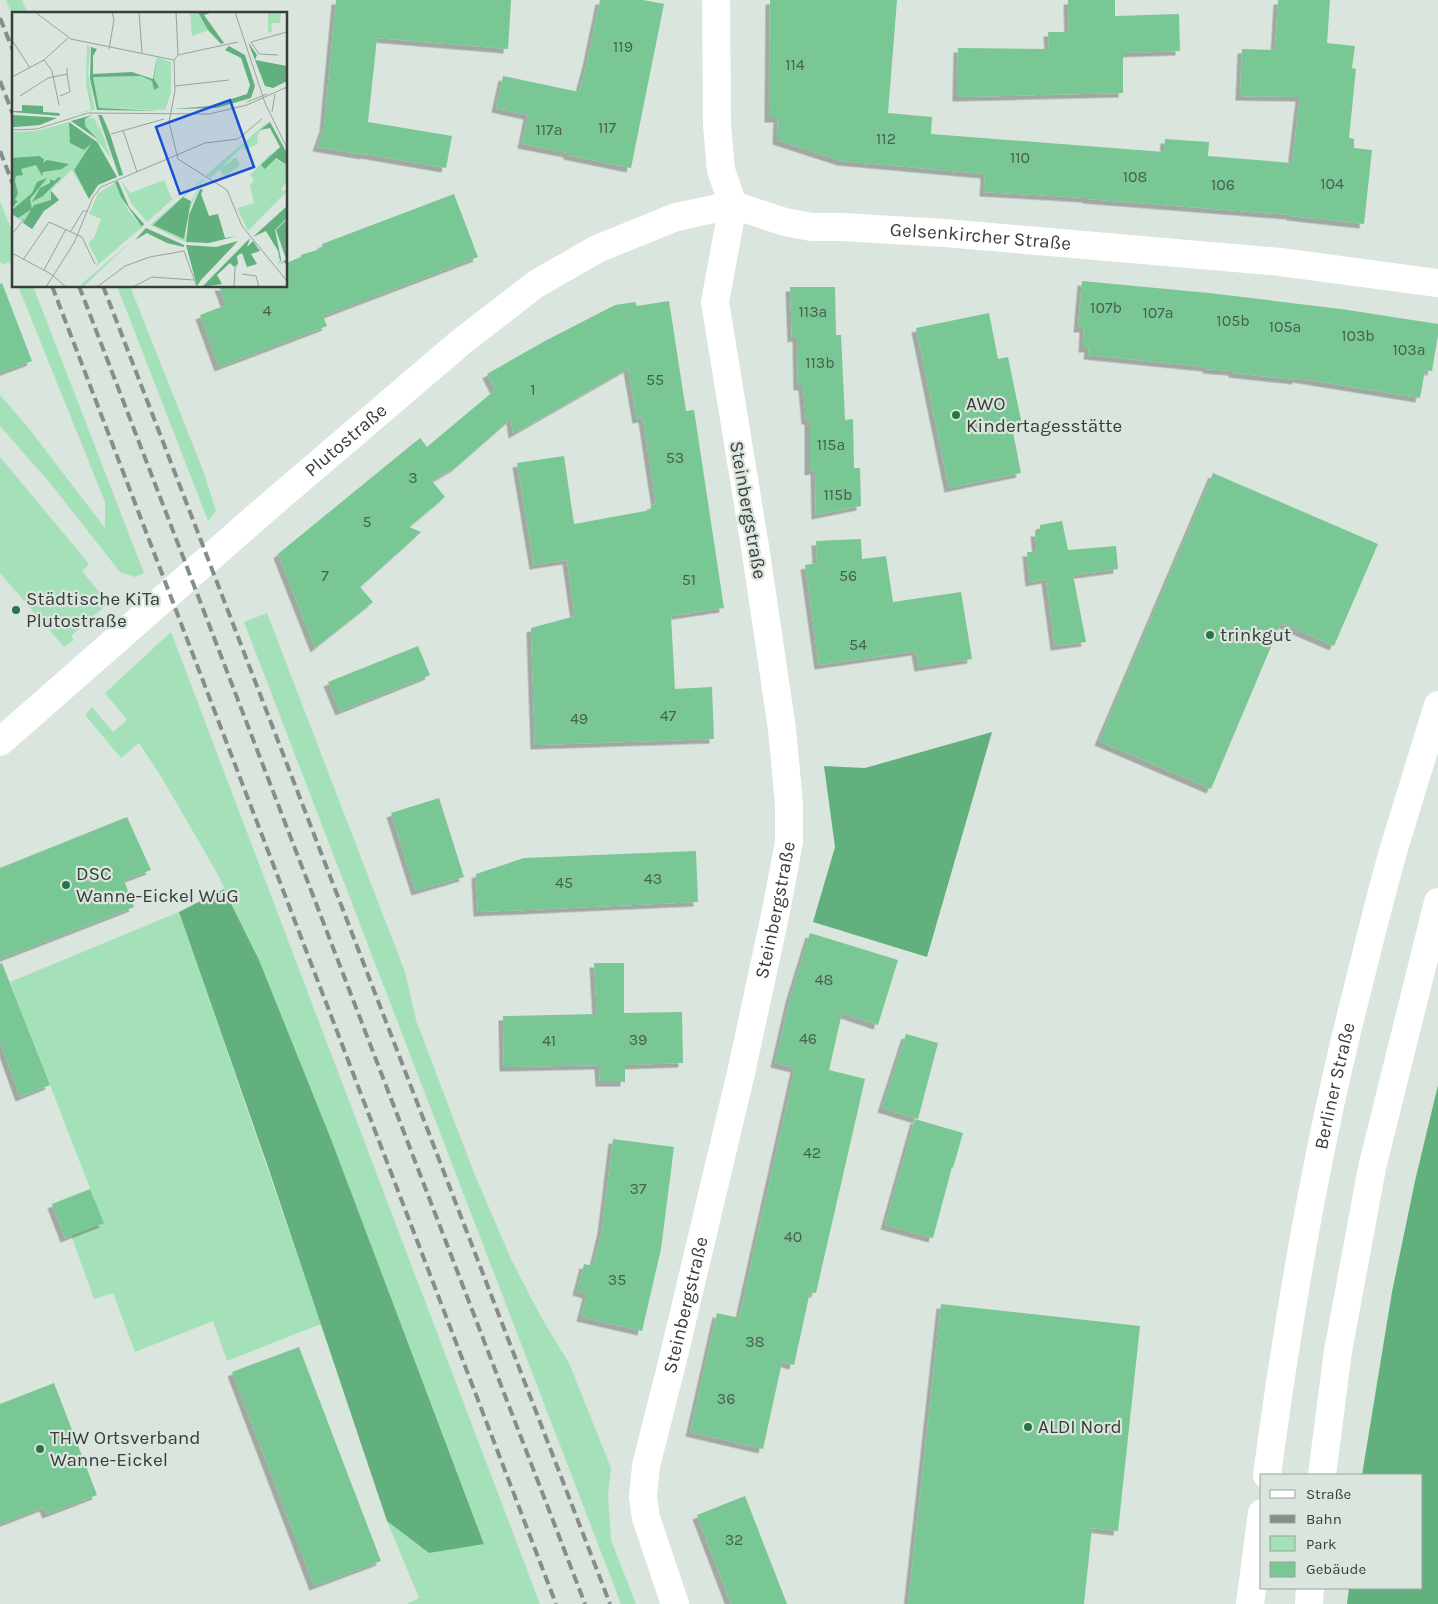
<svg xmlns="http://www.w3.org/2000/svg" width="1438" height="1604" font-family="Karla,sans-serif">
<style>
.green{fill:#a5e1b8}
.forest{fill:#63b07f}
.building{fill:#79c794;filter:url(#shadow)}
.lines{fill:none;stroke-linecap:round;stroke-linejoin:round}
.minor{stroke:#fff;stroke-width:28}
.major{stroke:#fff;stroke-width:28}
.rail{stroke:#868e88;stroke-width:4;stroke-dasharray:10 5;stroke-linecap:butt}
.poi-dot{fill:#257748;stroke:#dae5dd;stroke-width:2}
.labels{text-anchor:middle;dominant-baseline:central;stroke-width:4.5;stroke-linejoin:round;paint-order:stroke}
.number-label{font-size:16px;fill:#486050}
.street-label{font-size:19px;fill:#383d3a;stroke:#dae5dd}
.poi-label{font-size:19px;fill:#383d3a;stroke:#dae5dd;text-anchor:start}
.inset-road{fill:none;stroke:#99a29c;stroke-width:1}
.view{fill:#1d4ed8;fill-opacity:0.15;stroke:#1d4ed8;stroke-width:2.5}
.inset-edge{fill:none;stroke:#383d3a;stroke-width:2.5}
</style>
<defs>
<filter id="shadow"><feDropShadow dx="-4.5" dy="4.5" stdDeviation="0" flood-color="#0004"/></filter>
</defs>
<rect width="100%" height="100%" fill="#dae5dd"/>
<!-- green -->
<path class="green" d="M 6,0 L 22,0 L 28,14 L 14,14 L 14,19 Z
M 0,201 L 14,236 L 14,275 L 9,262 L 2,265 L 0,261 Z
M 18,286 L 33,286 L 144,573 L 135,577 L 120,572 L 50,483 L 0,426 L 0,395 L 27,426 L 105,528 L 105,502 Z
M 117,286 L 130,286 L 204,473 L 216,511 L 208,521 Z
M 0,457 L 89,564 L 82,571 L 108,603 L 71,636 L 74,640 L 64,647 L 0,573 Z
M 267,613 L 405,972 L 416,1020 L 474,1173 L 511,1259 L 541,1317 L 569,1363 L 611,1468 L 608,1495 L 611,1540 L 636,1604 L 621,1604 L 244,622 Z
M 171,632 L 540,1604 L 407,1604 L 419,1598 L 387,1521 L 429,1553 L 484,1543 L 331,1139 L 259,960 L 217,873 L 162,778 L 139,743 L 121,758 L 85,715 L 92,707 L 113,732 L 127,720 L 105,693 Z
M 179,912 L 321,1324 L 227,1361 L 213,1321 L 135,1352 L 113,1293 L 94,1299 L 71,1235 L 103,1222 L 10,982 Z"/>
<!-- forest -->
<path class="forest" d="M 992,732 L 927,957 L 813,922 L 835,847 L 824,766 L 865,768 Z
M 224,889 L 259,960 L 331,1139 L 484,1544 L 429,1553 L 387,1521 L 268,1167 L 179,912 Z
M 1438,1085 L 1438,1604 L 1347,1604 L 1349,1588 L 1422,1588 L 1422,1475 L 1362,1475 L 1392,1292 L 1415,1181 Z"/>
<!-- building -->
<path class="building" d="M 336,0 L 511,0 L 508,49 L 377,38 L 368,122 L 452,136 L 446,168 L 365,154 L 365,155 L 317,147 L 324,127 Z
M 600,0 L 643,0 L 664,4 L 631,168 L 568,155 L 568,153 L 522,144 L 528,115 L 496,108 L 503,76 L 579,92 L 587,62 Z
M 770,0 L 897,0 L 888,113 L 932,117 L 931,134 L 1164,152 L 1165,139 L 1209,142 L 1208,156 L 1292,163 L 1300,97 L 1240,96 L 1242,49 L 1275,50 L 1278,0 L 1330,0 L 1327,43 L 1355,46 L 1352,68 L 1356,69 L 1349,138 L 1354,139 L 1354,148 L 1372,150 L 1364,224 L 1291,216 L 1291,215 L 1087,199 L 1087,198 L 984,192 L 985,174 L 842,161 L 777,140 L 778,118 L 769,118 Z
M 1068,0 L 1115,0 L 1115,16 L 1179,14 L 1180,51 L 1123,53 L 1123,93 L 957,97 L 958,48 L 1049,49 L 1048,32 L 1069,32 Z
M 454,194 L 478,257 L 323,316 L 327,326 L 219,367 L 200,315 L 226,305 L 219,286 L 286,286 L 286,263 L 301,257 L 301,255 L 323,248 L 322,244 Z
M 1082,281 L 1209,293 L 1341,309 L 1438,324 L 1438,335 L 1432,371 L 1425,370 L 1420,398 L 1297,378 L 1297,380 L 1233,373 L 1233,371 L 1207,369 L 1207,367 L 1088,355 L 1089,348 L 1083,348 L 1084,328 L 1078,328 Z
M 2,283 L 32,361 L 0,373 L 0,284 Z
M 790,287 L 835,287 L 836,335 L 841,335 L 845,420 L 853,419 L 854,468 L 860,468 L 861,506 L 816,515 L 815,470 L 809,471 L 809,420 L 806,420 L 803,386 L 798,386 L 797,337 L 792,338 Z
M 669,301 L 686,411 L 694,410 L 724,608 L 671,616 L 675,689 L 712,687 L 714,739 L 535,745 L 531,628 L 575,616 L 567,560 L 534,565 L 517,463 L 564,456 L 574,524 L 651,510 L 651,505 L 656,504 L 643,418 L 637,419 L 628,368 L 513,434 L 511,419 L 456,467 L 432,481 L 445,497 L 409,527 L 421,532 L 360,587 L 373,602 L 315,648 L 278,554 L 420,438 L 427,447 L 495,390 L 487,374 L 545,341 L 615,305 L 635,302 L 637,306 Z
M 989,313 L 998,359 L 1008,357 L 1022,425 L 1012,427 L 1021,473 L 949,488 L 916,328 Z
M 1213,473 L 1378,544 L 1334,646 L 1281,623 L 1211,789 L 1099,741 Z
M 1062,521 L 1068,550 L 1116,546 L 1118,569 L 1073,575 L 1086,642 L 1055,646 L 1046,579 L 1030,582 L 1027,552 L 1037,552 L 1035,532 L 1040,532 L 1040,525 Z
M 861,539 L 862,559 L 886,556 L 893,602 L 961,592 L 972,659 L 919,667 L 916,651 L 819,665 L 805,565 L 817,563 L 816,541 Z
M 418,646 L 430,675 L 340,711 L 328,682 Z
M 439,798 L 464,877 L 416,891 L 391,813 Z
M 127,817 L 151,870 L 124,880 L 134,907 L 0,959 L 0,868 Z
M 696,851 L 698,902 L 478,912 L 476,874 L 524,858 Z
M 810,933 L 898,960 L 878,1025 L 842,1013 L 829,1070 L 865,1079 L 816,1293 L 810,1292 L 794,1365 L 782,1362 L 763,1449 L 690,1432 L 717,1313 L 739,1318 L 795,1068 L 775,1063 L 790,998 Z
M 2,963 L 50,1085 L 20,1097 L 0,1041 L 0,964 Z
M 594,963 L 624,963 L 624,1013 L 682,1012 L 683,1063 L 625,1065 L 625,1082 L 600,1082 L 599,1065 L 504,1067 L 503,1016 L 597,1014 Z
M 906,1034 L 938,1043 L 918,1119 L 882,1108 Z
M 915,1119 L 963,1133 L 953,1168 L 952,1167 L 933,1238 L 885,1225 Z
M 613,1139 L 674,1147 L 661,1249 L 642,1331 L 581,1317 L 587,1294 L 577,1291 L 584,1264 L 593,1266 L 602,1229 Z
M 90,1189 L 104,1223 L 65,1238 L 52,1204 Z
M 941,1304 L 1140,1326 L 1118,1531 L 1092,1528 L 1084,1604 L 908,1604 Z
M 299,1347 L 381,1561 L 314,1586 L 232,1372 Z
M 54,1383 L 97,1495 L 47,1514 L 44,1507 L 0,1524 L 0,1404 Z
M 745,1496 L 787,1604 L 731,1604 L 697,1515 Z"/>
<g class="lines">
<!-- minor -->
<g class="minor">
<path id="s1" d="M 733,205 L 785,222 L 811,227 L 842,227 L 945,233 L 1281,262 L 1438,283"/>
<path id="s2" d="M 0,742 L 262,512 L 461,342 L 536,284 L 597,249 L 676,217 L 733,205"/>
<path id="s3" d="M 675,1604 L 646,1518 L 643,1497 L 646,1466 L 673,1359 L 741,1073 L 776,911 L 789,842 L 789,804 L 782,729 L 756,553 L 715,302 L 733,205 L 721,170 L 717,125 L 716,0"/>
</g>
<!-- major -->
<g class="major">
<path id="s4" d="M 1267,1475 C 1288,1319 1314,1163 1352,1011 C 1366,956 1379,900 1395,845 C 1409,798 1424,752 1438,705"/>
<path d="M 1322,1475 L 1338,1351 L 1372,1168 L 1438,902"/>
<path d="M 1250,1604 L 1262,1513"/>
<path d="M 1309,1604 L 1310,1588"/>
</g>
<!-- rail -->
<path class="rail" d="M 0,18 L 14,53
M 0,81 L 14,117
M 0,151 L 14,187
M 52,286 L 556,1604
M 79,286 L 585,1604
M 103,286 L 610,1604"/>
</g>
<!-- markers -->
<g class="poi-dot">
<circle cx="956" cy="415" r="5"/>
<circle cx="16" cy="610" r="5"/>
<circle cx="1210" cy="635" r="5"/>
<circle cx="66" cy="885" r="5"/>
<circle cx="1028" cy="1427" r="5"/>
<circle cx="40" cy="1449" r="5"/>
</g>
<g class="labels">
<!-- number labels -->
<g class="number-label">
<text x="623" y="46">119</text>
<text x="795" y="64">114</text>
<text x="607" y="127">117</text>
<text x="549" y="129">117a</text>
<text x="886" y="138">112</text>
<text x="1020" y="157">110</text>
<text x="1135" y="176">108</text>
<text x="1332" y="183">104</text>
<text x="1223" y="184">106</text>
<text x="1106" y="307">107b</text>
<text x="267" y="310">4</text>
<text x="813" y="311">113a</text>
<text x="1158" y="312">107a</text>
<text x="1233" y="320">105b</text>
<text x="1285" y="326">105a</text>
<text x="1358" y="335">103b</text>
<text x="1409" y="349">103a</text>
<text x="820" y="362">113b</text>
<text x="655" y="379">55</text>
<text x="533" y="389">1</text>
<text x="831" y="444">115a</text>
<text x="675" y="457">53</text>
<text x="413" y="477">3</text>
<text x="838" y="494">115b</text>
<text x="367" y="521">5</text>
<text x="325" y="575">7</text>
<text x="848" y="575">56</text>
<text x="689" y="579">51</text>
<text x="858" y="644">54</text>
<text x="668" y="715">47</text>
<text x="579" y="718">49</text>
<text x="653" y="878">43</text>
<text x="564" y="882">45</text>
<text x="824" y="979">48</text>
<text x="808" y="1038">46</text>
<text x="638" y="1039">39</text>
<text x="549" y="1040">41</text>
<text x="812" y="1152">42</text>
<text x="638" y="1188">37</text>
<text x="793" y="1236">40</text>
<text x="617" y="1279">35</text>
<text x="755" y="1341">38</text>
<text x="726" y="1398">36</text>
<text x="734" y="1539">32</text>
</g>
<!-- street labels -->
<g class="street-label">
<text stroke="none"><textPath href="#s1" startOffset="251">Gelsenkircher Straße</textPath></text>
<text stroke="none"><textPath href="#s2" startOffset="459">Plutostraße</textPath></text>
<text transform="translate(748 510) rotate(80)">Steinbergstraße</text>
<text stroke="none"><textPath href="#s3" startOffset="714">Steinbergstraße</textPath></text>
<text stroke="none"><textPath href="#s4" startOffset="395">Berliner Straße</textPath></text>
<text stroke="none"><textPath href="#s3" startOffset="309">Steinbergstraße</textPath></text>
</g>
<!-- poi labels -->
<g class="poi-label">
<text x="966" y="404">AWO<tspan x="966" dy="22">Kindertagesstätte</tspan></text>
<text x="26" y="599">Städtische KiTa<tspan x="26" dy="22">Plutostraße</tspan></text>
<text x="1220" y="635">trinkgut</text>
<text x="76" y="874">DSC<tspan x="76" dy="22">Wanne-Eickel WuG</tspan></text>
<text x="1038" y="1427">ALDI Nord</text>
<text x="50" y="1438">THW Ortsverband<tspan x="50" dy="22">Wanne-Eickel</tspan></text>
</g>
</g>
<!-- overview -->
<g transform="translate(12 12)">
<rect width="275" height="275" fill="#dae5dd"/>
<path d="M 178,0 L 186,0 L 197,18 L 180,24 ZM 256,0 L 269,0 L 268,11 L 259,11 L 260,20 L 256,21 ZM 75,33 L 78,34 L 76,62 L 83,98 L 52,104 L 79,98 L 74,72 ZM 145,45 L 159,50 L 159,81 L 153,98 L 87,96 L 81,65 L 129,64 L 140,69 L 142,78 L 145,74 L 142,67 ZM 84,103 L 99,146 L 73,114 L 73,107 L 82,106 L 89,121 ZM 258,108 L 246,122 L 245,132 L 232,138 L 231,134 L 199,166 L 194,163 ZM 57,110 L 86,131 L 105,165 L 86,173 L 77,187 L 60,158 L 39,178 L 47,188 L 32,199 L 20,217 L 0,202 L 0,120 L 24,119 ZM 267,138 L 253,152 L 254,157 L 263,146 L 275,153 L 275,169 L 269,178 L 275,179 L 236,219 L 225,196 L 242,191 L 238,173 L 242,168 L 238,163 L 256,144 ZM 224,145 L 228,153 L 213,165 L 207,158 ZM 188,163 L 135,210 L 119,191 L 109,168 L 118,181 L 152,168 L 160,187 ZM 192,166 L 175,203 L 173,230 L 138,213 ZM 190,169 L 179,190 L 172,227 L 141,213 ZM 103,171 L 116,198 L 130,215 L 83,255 L 86,250 L 76,231 L 82,226 L 89,207 L 77,202 L 86,181 ZM 122,227 L 71,275 L 67,275 L 72,270 Z" fill="#a5e1b8" fill-rule="evenodd"/>
<path d="M 186,0 L 201,0 L 192,3 L 212,31 L 209,32 L 196,18 ZM 236,30 L 245,43 L 243,48 L 275,54 L 275,69 L 261,76 L 253,74 ZM 217,34 L 233,43 L 243,74 L 239,86 L 204,96 L 162,97 L 197,94 L 235,82 L 238,73 L 229,46 L 213,38 ZM 79,35 L 85,37 L 81,44 L 81,62 L 120,60 L 141,67 L 145,45 L 142,67 L 147,75 L 142,78 L 140,69 L 129,64 L 81,65 L 87,96 L 149,99 L 85,98 L 78,67 ZM 0,92 L 1,99 L 10,99 L 10,93 L 31,94 L 31,100 L 47,101 L 48,104 L 0,100 ZM 0,103 L 36,105 L 45,106 L 28,113 L 3,115 L 0,115 ZM 80,103 L 73,107 L 73,114 L 85,127 L 59,109 ZM 86,103 L 90,103 L 98,122 L 111,163 L 107,164 ZM 57,110 L 85,130 L 105,165 L 86,173 L 77,187 L 62,158 L 79,132 L 72,138 L 58,131 ZM 258,110 L 275,141 L 275,153 L 264,146 L 253,157 L 249,153 L 268,135 L 258,116 L 248,118 ZM 27,144 L 32,147 L 31,151 L 35,148 L 57,152 L 50,157 L 31,160 L 30,164 L 24,153 L 9,157 L 11,163 L 4,164 L 3,169 L 6,181 L 3,188 L 6,189 L 0,196 L 0,146 ZM 47,165 L 49,166 L 31,184 L 20,190 L 28,176 L 38,171 L 38,167 L 42,169 ZM 35,166 L 18,187 L 20,197 L 6,206 L 0,202 L 0,198 L 20,181 L 25,170 ZM 106,169 L 117,195 L 132,212 L 130,215 L 109,185 L 103,170 ZM 188,177 L 191,178 L 189,182 L 197,204 L 206,202 L 213,226 L 225,224 L 197,231 L 174,230 L 177,203 ZM 39,179 L 47,188 L 32,199 L 20,217 L 11,211 L 22,193 L 39,188 ZM 171,185 L 179,189 L 172,227 L 141,213 ZM 275,194 L 275,206 L 263,218 L 269,247 L 269,249 L 265,253 L 268,249 L 266,239 L 254,219 L 241,225 ZM 275,207 L 275,254 L 272,250 L 266,254 L 274,247 L 264,218 ZM 134,216 L 172,233 L 172,235 L 155,231 L 135,221 L 123,228 ZM 238,226 L 235,235 L 241,229 L 248,239 L 239,242 L 245,252 L 235,255 L 230,241 L 225,244 L 226,252 L 222,255 L 218,251 L 205,263 L 210,272 L 190,275 ZM 226,229 L 189,268 L 185,274 L 174,233 L 204,235 Z" fill="#63b07f"/>
<path class="inset-road" d="M 23,0 L 59,27 L 162,48M 127,0 L 130,41M 164,0 L 166,43M 223,0 L 253,91 L 275,136M 0,28 L 18,56M 226,30 L 166,43 L 162,48 L 163,79 L 157,110 L 166,147 L 215,178 L 230,214 L 275,269M 97,37 L 102,8 L 100,0M 266,43 L 247,42 L 239,30 L 275,20M 32,48 L 40,59 L 47,93M 0,65 L 32,48 L 56,26M 163,74 L 217,68M 8,84 L 36,66 L 55,62 L 55,56M 48,84 L 58,80 L 55,62M 235,90 L 255,82M 260,100 L 263,82M 0,118 L 25,117 L 76,101 L 197,102 L 235,93 L 275,75M 111,118 L 125,160M 99,122 L 152,107M 59,219 L 71,199 L 76,199M 0,222 L 12,207M 0,241 L 39,262 L 54,275M 11,248 L 37,210 L 70,225 L 83,252M 32,258 L 54,217M 230,262 L 244,264 L 247,275M 34,275 L 62,231 L 81,185 L 89,175 L 193,131 L 226,127 L 250,107M 85,275 L 113,254 L 138,245 L 172,239 L 185,275M 121,275 L 140,265 L 182,268M 222,275 L 223,256 L 225,254"/>
<path class="view" d="M 218,88 L 242,155 L 168,182 L 144,115 Z"/>
<rect width="275" height="275" class="inset-edge"/>
</g>
<!-- legend -->
<rect x="1260" y="1474" width="162" height="115" fill="#dae5dd" stroke="#99a29c"/>
<rect x="1270" y="1490" width="25" height="8" fill="#ffffff" stroke="#99a29c"/>
<text x="1306" y="1499" font-size="15" fill="#383d3a">Straße</text>
<rect x="1270" y="1515" width="25" height="8" fill="#868e88" stroke="#99a29c"/>
<text x="1306" y="1524" font-size="15" fill="#383d3a">Bahn</text>
<rect x="1270" y="1536" width="25" height="15" fill="#a5e1b8" stroke="#99a29c"/>
<text x="1306" y="1549" font-size="15" fill="#383d3a">Park</text>
<rect x="1270" y="1562" width="25" height="15" fill="#79c794" stroke="#99a29c"/>
<text x="1306" y="1574" font-size="15" fill="#383d3a">Gebäude</text>
</svg>
